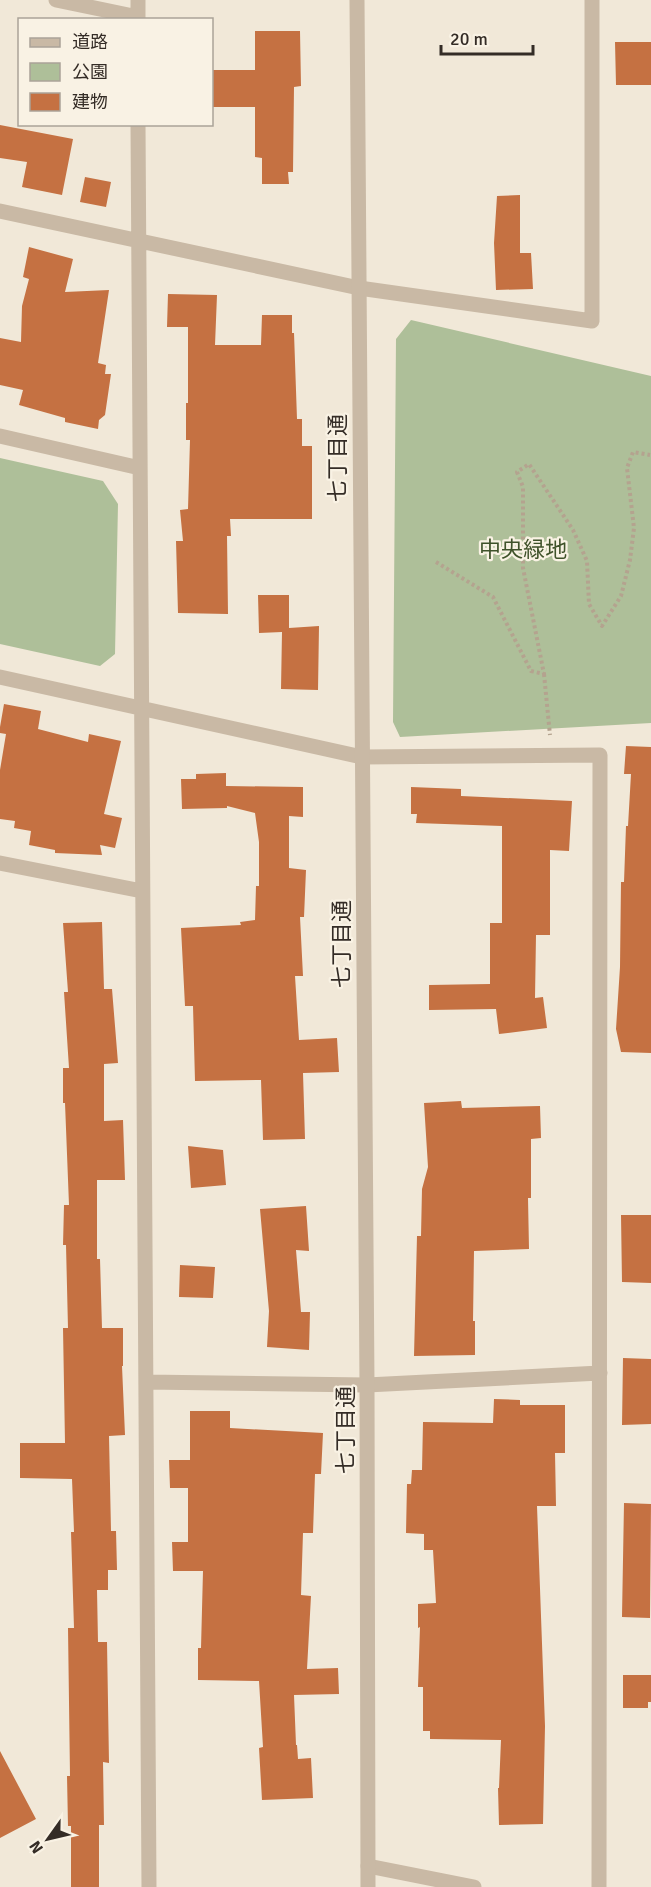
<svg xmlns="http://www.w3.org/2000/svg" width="651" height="1887" font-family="Signika,'Noto Sans JP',sans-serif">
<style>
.green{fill:#aebf99}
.building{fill:#c57142}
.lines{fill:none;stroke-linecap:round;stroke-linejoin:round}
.path{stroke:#b4a38f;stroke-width:4;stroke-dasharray:3 3;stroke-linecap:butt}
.minor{stroke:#c9b9a5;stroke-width:15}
.tertiary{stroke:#c9b9a5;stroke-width:15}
.labels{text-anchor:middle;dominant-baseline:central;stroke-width:4.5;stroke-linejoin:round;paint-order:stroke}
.street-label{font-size:22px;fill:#342c26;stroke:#f9f2e4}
.park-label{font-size:22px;fill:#3f522a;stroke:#f9f2e4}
</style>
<rect width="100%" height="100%" fill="#f1e8d8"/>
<!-- green -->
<path class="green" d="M 411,320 L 651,376 L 651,723 L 400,737 L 393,722 L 396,339 Z
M 0,458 L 103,481 L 118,504 L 115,654 L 100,666 L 0,644 Z"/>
<!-- building -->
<path class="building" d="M 255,31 L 300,31 L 301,86 L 294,87 L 293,172 L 288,172 L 289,184 L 262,184 L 262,158 L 255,157 L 255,107 L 212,107 L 212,70 L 255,70 Z
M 615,42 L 651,42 L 651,85 L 616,85 Z
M 0,125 L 73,139 L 62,195 L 22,187 L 27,162 L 0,158 Z
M 85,177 L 111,182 L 106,207 L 80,202 Z
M 520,195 L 520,253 L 531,253 L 533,289 L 496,290 L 494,243 L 497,196 Z
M 29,247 L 73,259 L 65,292 L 109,290 L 98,363 L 106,365 L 105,374 L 111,374 L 105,415 L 99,420 L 98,429 L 65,422 L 65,418 L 19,405 L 23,390 L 0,385 L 0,338 L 21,342 L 22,306 L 29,279 L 23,277 Z
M 168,294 L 217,295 L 215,345 L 261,345 L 262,315 L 292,315 L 292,333 L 294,333 L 297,419 L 302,419 L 302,446 L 312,446 L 312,519 L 230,519 L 231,536 L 227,536 L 228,614 L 178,613 L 176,541 L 183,541 L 180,510 L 188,509 L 190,440 L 186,440 L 186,403 L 188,403 L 188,327 L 167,327 Z
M 258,595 L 289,595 L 289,628 L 319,626 L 318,690 L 281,689 L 282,632 L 259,633 Z
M 4,704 L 41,711 L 38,729 L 88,742 L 89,734 L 121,741 L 104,814 L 122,818 L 115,848 L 100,845 L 102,855 L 55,853 L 55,850 L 29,845 L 31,831 L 14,828 L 15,821 L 0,819 L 0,770 L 6,734 L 0,733 L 0,727 Z
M 626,746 L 651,747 L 651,1053 L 621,1052 L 616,1029 L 620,967 L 621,882 L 624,882 L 626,826 L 628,826 L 631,774 L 624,774 Z
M 226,773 L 226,786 L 303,787 L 303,817 L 289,816 L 289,868 L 306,870 L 304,917 L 300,917 L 303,976 L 295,976 L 299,1040 L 337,1038 L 339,1072 L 303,1073 L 305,1139 L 263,1140 L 261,1080 L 195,1081 L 193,1006 L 185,1006 L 181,928 L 241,925 L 240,922 L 255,920 L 256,886 L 259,886 L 259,842 L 255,813 L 227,806 L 227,808 L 182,809 L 181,779 L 196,779 L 196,774 Z
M 411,787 L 461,789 L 461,796 L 572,801 L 569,851 L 550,850 L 550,935 L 536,935 L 535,998 L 543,997 L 547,1028 L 499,1034 L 496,1009 L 429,1010 L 429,985 L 490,984 L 490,923 L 502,923 L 502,826 L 416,823 L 417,814 L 411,814 Z
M 102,922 L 104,989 L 112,989 L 118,1063 L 104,1064 L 104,1121 L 123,1120 L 125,1180 L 97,1180 L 97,1259 L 100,1259 L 102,1328 L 123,1328 L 123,1366 L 122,1366 L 125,1435 L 109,1436 L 111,1531 L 116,1531 L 117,1570 L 108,1570 L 108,1590 L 97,1590 L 98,1642 L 107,1642 L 109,1763 L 103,1762 L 104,1825 L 99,1825 L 99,1887 L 71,1887 L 71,1826 L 68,1826 L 67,1776 L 70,1776 L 68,1628 L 74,1628 L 71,1532 L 74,1532 L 72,1479 L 20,1478 L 20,1443 L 65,1443 L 63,1328 L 68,1328 L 66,1245 L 63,1245 L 64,1205 L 69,1205 L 65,1103 L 63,1103 L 63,1068 L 69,1068 L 64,992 L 68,992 L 63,923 Z
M 461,1101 L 462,1108 L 540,1106 L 541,1138 L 531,1139 L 531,1198 L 528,1198 L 529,1249 L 474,1251 L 473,1321 L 475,1321 L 475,1355 L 414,1356 L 417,1236 L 421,1236 L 422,1189 L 428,1167 L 424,1103 Z
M 188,1146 L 223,1150 L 226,1185 L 191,1188 Z
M 306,1206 L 309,1251 L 296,1250 L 301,1312 L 310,1312 L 309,1350 L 267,1347 L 269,1311 L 260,1209 Z
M 621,1215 L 651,1215 L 651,1283 L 622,1282 Z
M 180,1265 L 215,1267 L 213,1298 L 179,1297 Z
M 623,1358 L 651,1359 L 651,1424 L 622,1425 Z
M 494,1399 L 520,1400 L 520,1405 L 565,1405 L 565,1453 L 555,1453 L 556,1506 L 537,1506 L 545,1726 L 543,1824 L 499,1825 L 498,1788 L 499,1788 L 501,1740 L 430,1739 L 430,1731 L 423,1731 L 423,1687 L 418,1687 L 420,1627 L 418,1628 L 418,1604 L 436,1603 L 433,1550 L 424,1550 L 424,1534 L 406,1533 L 407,1484 L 411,1484 L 412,1470 L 422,1470 L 423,1422 L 493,1423 Z
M 190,1411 L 230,1411 L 230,1428 L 323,1433 L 321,1474 L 315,1474 L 313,1533 L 303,1533 L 301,1595 L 311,1596 L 307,1669 L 338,1668 L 339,1694 L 294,1695 L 296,1745 L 297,1745 L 298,1759 L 311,1758 L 313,1798 L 262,1800 L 259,1748 L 263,1747 L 259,1681 L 198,1680 L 198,1648 L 201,1648 L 203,1571 L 173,1571 L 172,1542 L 188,1542 L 188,1488 L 170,1488 L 169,1460 L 190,1460 Z
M 624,1503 L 651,1504 L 650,1618 L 622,1617 Z
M 623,1675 L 651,1675 L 651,1702 L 648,1702 L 648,1708 L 623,1708 Z
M 0,1751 L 36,1819 L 0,1838 Z"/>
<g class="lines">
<!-- path -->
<path class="path" d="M 436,562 L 493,597 L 531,671 L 544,674 L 523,568 L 523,487 L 517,472 L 529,464 L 573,530 L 587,561 L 589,604 L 602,626 L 621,596 L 630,560 L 634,528 L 627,468 L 633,452 L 650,455
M 544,674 L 550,735"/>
<!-- minor -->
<path class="minor" d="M 56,0 L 138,17
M 138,0 L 138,20
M 138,124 L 149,1887
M 0,211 L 359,288 L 592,321 L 592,0
M 0,436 L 140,468
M 0,677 L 362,757 L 600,755 L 599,1887
M 0,863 L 142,891
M 146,1382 L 367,1385 L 600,1373
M 368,1866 L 474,1887"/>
<!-- tertiary -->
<path class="tertiary" d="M 357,0 L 367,1385 L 368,1887"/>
</g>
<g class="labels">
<!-- street labels -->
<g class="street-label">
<text transform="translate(337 458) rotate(-90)">七丁目通</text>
<text transform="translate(341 944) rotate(-90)">七丁目通</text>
<text transform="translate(345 1430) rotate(-90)">七丁目通</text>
</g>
<!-- park labels -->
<g class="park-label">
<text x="523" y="549">中央緑地</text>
</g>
</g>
<!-- legend -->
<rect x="18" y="18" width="195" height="108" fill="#f9f2e4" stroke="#aaa398" stroke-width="1.5"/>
<rect x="30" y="38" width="30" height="9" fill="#c9b9a5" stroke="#aaa398" stroke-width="1.5"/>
<text x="72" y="48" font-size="18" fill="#342c26">道路</text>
<rect x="30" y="63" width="30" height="18" fill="#aebf99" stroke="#aaa398" stroke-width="1.5"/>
<text x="72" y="78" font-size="18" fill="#342c26">公園</text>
<rect x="30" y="93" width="30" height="18" fill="#c57142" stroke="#aaa398" stroke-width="1.5"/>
<text x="72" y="108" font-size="18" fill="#342c26">建物</text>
<!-- north arrow -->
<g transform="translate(48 1839) rotate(236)" stroke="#f9f2e4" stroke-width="4.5" paint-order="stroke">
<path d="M0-4.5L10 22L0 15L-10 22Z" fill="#342c26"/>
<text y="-9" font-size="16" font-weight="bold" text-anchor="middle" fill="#342c26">N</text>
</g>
<!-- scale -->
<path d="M441 45v9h92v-9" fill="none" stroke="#342c26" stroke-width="3"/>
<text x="450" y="45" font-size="18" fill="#342c26" stroke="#f9f2e4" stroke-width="4.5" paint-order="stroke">20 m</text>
</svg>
